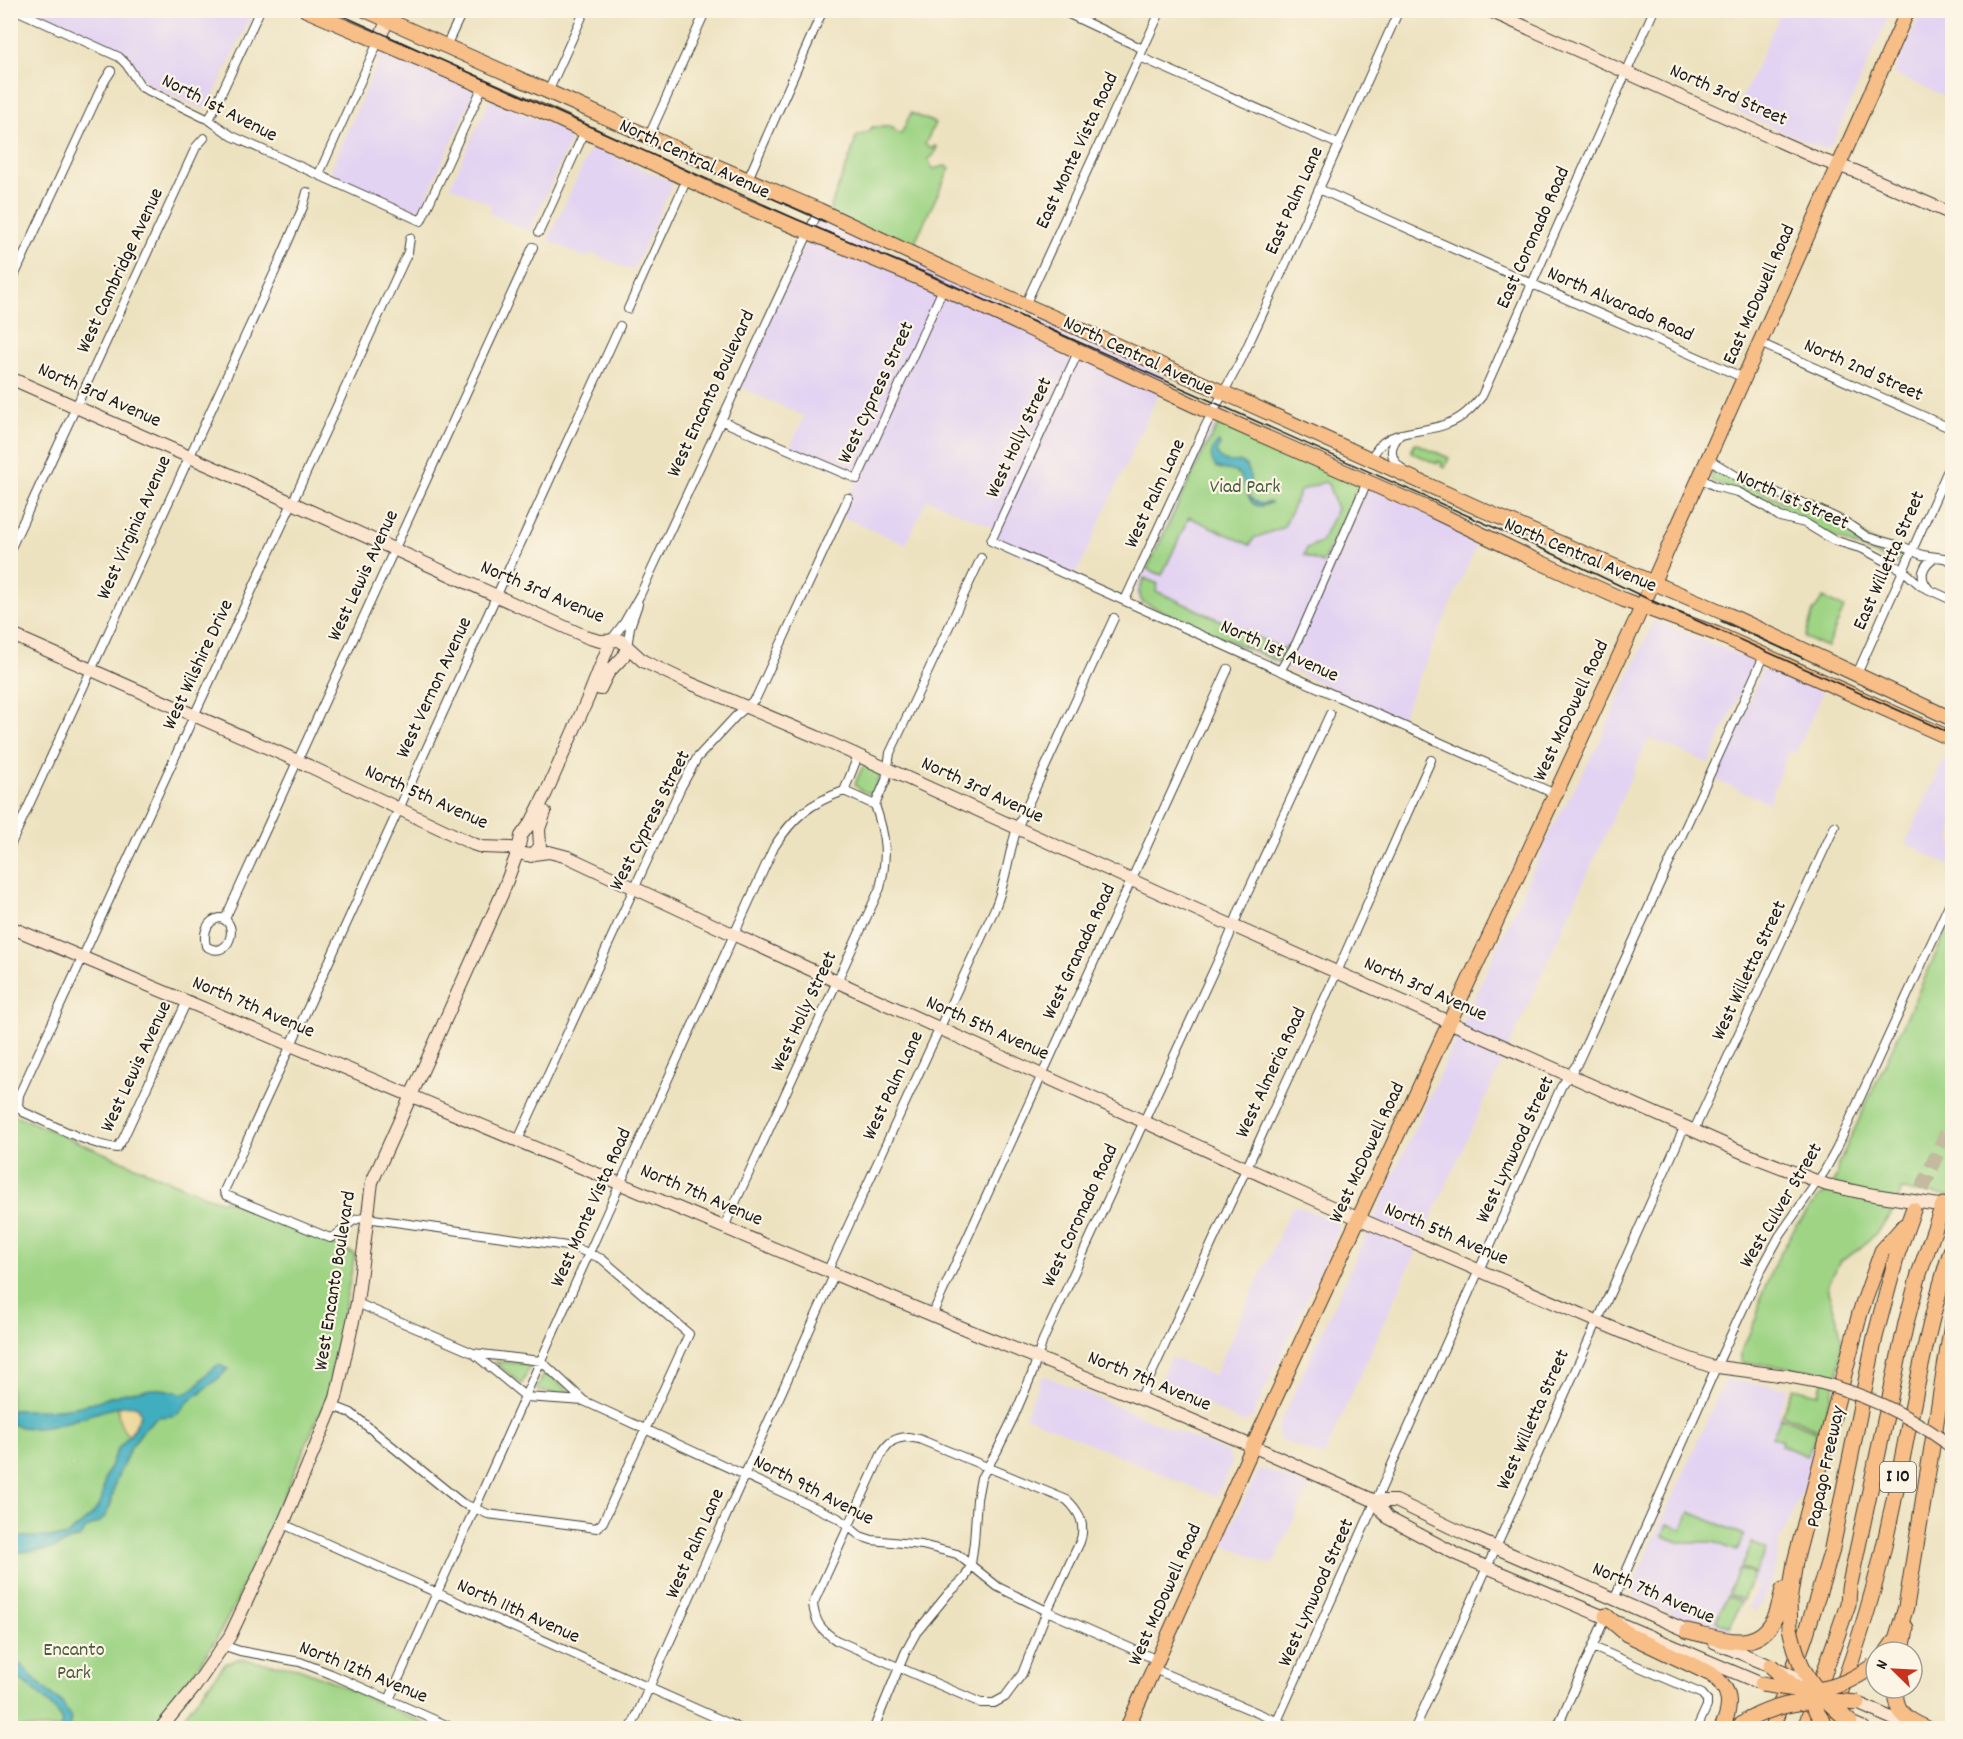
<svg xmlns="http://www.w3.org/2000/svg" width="1963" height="1739" font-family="Dekko,sans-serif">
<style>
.built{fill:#e3d3f2}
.green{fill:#9fd485;stroke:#5e7850;stroke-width:1.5}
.sand{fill:#eeda9e;stroke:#857b5d;stroke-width:1.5}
.water{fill:#41aebf;stroke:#2e656e;stroke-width:1.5}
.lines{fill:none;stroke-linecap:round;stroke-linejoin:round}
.highway-tunnel{stroke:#c3ba9f;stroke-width:15;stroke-dasharray:15 8;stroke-linecap:butt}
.street-casing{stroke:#3b3a35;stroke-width:10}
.secondary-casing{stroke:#3b3a35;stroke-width:14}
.primary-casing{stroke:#3b3a35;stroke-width:16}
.highway-casing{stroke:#3b3a35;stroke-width:17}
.street{stroke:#fff;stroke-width:8}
.secondary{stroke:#fce5cf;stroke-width:12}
.primary{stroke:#f7be88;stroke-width:14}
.highway{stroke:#f7be88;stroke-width:15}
.tram{stroke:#1c1c1c;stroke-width:1.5}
.secondary-bridge-casing{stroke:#3b3a35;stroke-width:14;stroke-linecap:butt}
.highway-bridge-casing{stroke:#3b3a35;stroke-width:17;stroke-linecap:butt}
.secondary-bridge{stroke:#fce5cf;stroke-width:12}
.highway-bridge{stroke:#f7be88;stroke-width:15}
.labels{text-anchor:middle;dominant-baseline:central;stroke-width:4.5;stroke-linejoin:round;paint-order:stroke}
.shield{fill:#fcf5e5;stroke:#5f5d58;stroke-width:1.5}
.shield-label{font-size:18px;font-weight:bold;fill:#1c1c1c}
.street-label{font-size:20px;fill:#1c1c1c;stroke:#fcf5e5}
.park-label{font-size:20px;fill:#4a5c41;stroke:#fcf5e5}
</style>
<rect width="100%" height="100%" fill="#fcf5e5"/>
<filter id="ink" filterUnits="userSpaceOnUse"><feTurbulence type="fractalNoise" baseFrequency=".0167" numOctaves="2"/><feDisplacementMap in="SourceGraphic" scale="12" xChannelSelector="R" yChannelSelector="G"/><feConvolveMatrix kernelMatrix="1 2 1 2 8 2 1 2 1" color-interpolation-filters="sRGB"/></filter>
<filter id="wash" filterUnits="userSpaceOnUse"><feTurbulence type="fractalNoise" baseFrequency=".008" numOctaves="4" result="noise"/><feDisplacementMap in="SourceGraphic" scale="24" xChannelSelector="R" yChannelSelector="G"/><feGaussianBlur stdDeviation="1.35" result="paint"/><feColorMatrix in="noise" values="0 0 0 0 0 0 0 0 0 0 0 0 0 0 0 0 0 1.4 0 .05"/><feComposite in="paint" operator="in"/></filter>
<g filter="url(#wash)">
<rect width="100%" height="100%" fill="#ede2c0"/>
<!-- built -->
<path class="built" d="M 1782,10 L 1891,11 L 1832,145 L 1829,147 L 1823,149 L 1736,111 Z
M 32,11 L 253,11 L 211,101 L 208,107 L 202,109 L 146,83 L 128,56 L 120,50 Z
M 1922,11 L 1952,11 L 1952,74 L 1943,95 L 1893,74 Z
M 387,51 L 474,88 L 475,91 L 424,202 L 421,207 L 414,210 L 335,175 L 331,169 L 379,59 L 383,52 Z
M 490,99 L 568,132 L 570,141 L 529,232 L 489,213 L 492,205 L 450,186 Z
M 592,146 L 673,183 L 633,271 L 591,253 L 588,259 L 548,240 Z
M 816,218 L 1166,377 L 1074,579 L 991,541 L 995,528 L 927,499 L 906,545 L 840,516 L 857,479 L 789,450 L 804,416 L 738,386 Z
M 1224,423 L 1480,537 L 1401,719 L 1144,604 L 1137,599 L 1137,587 L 1198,456 L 1212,429 L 1218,424 Z
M 1654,620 L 1754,661 L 1709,763 L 1649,738 L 1323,1457 L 1280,1439 L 1277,1430 L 1551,830 L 1597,747 Z
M 1768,664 L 1823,693 L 1796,752 L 1788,752 L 1769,803 L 1716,780 L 1764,667 Z
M 1949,747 L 1952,749 L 1952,867 L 1906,843 Z
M 1293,1205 L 1335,1220 L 1340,1228 L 1252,1418 L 1242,1423 L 1198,1400 L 1160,1390 L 1158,1385 L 1171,1357 L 1214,1376 Z
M 1045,1376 L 1228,1453 L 1232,1463 L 1216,1497 L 1025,1416 L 1041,1378 Z
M 1727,1380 L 1789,1388 L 1778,1414 L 1818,1432 L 1814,1441 L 1818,1443 L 1803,1489 L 1780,1541 L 1774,1573 L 1767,1594 L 1755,1611 L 1748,1608 L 1758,1585 L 1751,1584 L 1729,1633 L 1723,1631 L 1721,1634 L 1639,1599 L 1631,1590 L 1723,1383 Z
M 1264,1469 L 1309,1487 L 1273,1565 L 1222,1544 L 1258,1472 Z"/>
<!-- green -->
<path class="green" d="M 911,113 L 935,123 L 925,145 L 933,149 L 934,146 L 937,147 L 933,156 L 928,159 L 933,169 L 945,166 L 950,168 L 910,252 L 829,215 C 835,187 850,165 856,137 L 868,132 L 872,127 L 894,127 L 893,130 L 901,134 Z
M 1220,422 L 1361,484 L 1322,563 L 1304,555 L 1307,548 L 1321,542 L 1337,509 L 1328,484 L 1324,482 L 1300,491 L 1284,527 L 1254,538 L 1250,545 L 1189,517 L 1162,575 L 1147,569 L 1205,448 Z
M 1415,443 L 1449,458 L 1445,468 L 1441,466 L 1442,463 L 1438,461 L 1437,464 L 1411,452 Z
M 1717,468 L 1782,501 L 1808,508 L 1879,544 L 1902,551 C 1905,555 1902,562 1898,564 L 1784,516 L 1711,480 L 1712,473 Z
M 1144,578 L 1158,584 L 1156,591 L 1283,649 L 1290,644 L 1279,662 L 1142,602 L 1139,592 Z
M 1823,598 L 1844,608 L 1827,647 L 1805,638 L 1813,612 Z
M 866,766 L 880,771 L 880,774 L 874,793 C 867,794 858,790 855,784 L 862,768 Z
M 1952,919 L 1952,1196 L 1902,1190 L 1891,1215 L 1877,1232 L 1858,1250 L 1839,1262 L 1828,1286 L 1828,1292 C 1833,1306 1839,1322 1841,1337 C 1844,1364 1829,1405 1819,1430 L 1782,1414 L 1793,1388 L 1819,1394 L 1824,1374 L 1810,1370 L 1741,1362 L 1741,1352 L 1757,1316 L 1761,1297 L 1773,1267 L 1793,1231 L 1818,1197 L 1825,1194 L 1836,1178 L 1838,1165 Z
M 10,1113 L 205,1196 L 221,1201 L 225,1200 L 355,1254 L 327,1396 L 289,1484 L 236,1602 L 217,1638 L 193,1674 L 150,1728 L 11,1728 Z
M 495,1362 L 524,1363 L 530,1366 L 522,1384 Z
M 545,1372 L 571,1393 L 570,1395 L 538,1391 L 537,1389 Z
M 1781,1417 L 1818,1432 L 1807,1456 L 1781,1445 L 1782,1441 L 1772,1437 Z
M 1690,1512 L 1744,1535 L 1737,1551 L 1714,1542 L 1679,1542 L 1663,1536 L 1667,1524 L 1682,1529 Z
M 1752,1543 L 1766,1549 L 1755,1574 L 1741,1568 Z
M 1739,1569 L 1753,1575 L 1743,1600 L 1728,1594 Z
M 1727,1596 L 1741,1602 L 1730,1627 L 1716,1621 Z
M 238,1659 L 298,1668 L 329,1680 L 434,1728 L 175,1728 L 225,1664 Z"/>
<!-- sand -->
<path class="sand" d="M 128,1404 L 139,1408 L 141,1414 L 129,1436 C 121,1429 117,1417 118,1407 Z"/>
<!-- water -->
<path class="water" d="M 1219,442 L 1220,446 L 1217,452 C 1220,464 1230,461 1241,462 C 1255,470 1249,483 1249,496 C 1255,503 1261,506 1269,502 L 1271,503 C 1242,516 1251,483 1238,474 C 1232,469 1223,471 1216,467 C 1209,458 1210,449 1219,442 Z
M 219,1365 L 228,1369 L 219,1378 L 187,1403 L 179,1413 L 172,1416 L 157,1417 L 144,1429 L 131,1447 L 115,1483 L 111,1504 L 106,1515 L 100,1522 L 87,1528 L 79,1538 C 71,1537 62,1546 54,1548 C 40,1552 24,1550 11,1554 L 11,1539 L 18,1537 L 65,1537 L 91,1516 L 101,1503 L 105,1478 L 117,1450 L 132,1432 L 141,1414 L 138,1407 C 126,1403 117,1408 106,1410 C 75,1418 42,1436 11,1424 L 11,1410 C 34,1410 57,1411 80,1406 C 100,1401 117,1393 138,1391 C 146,1390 154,1388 161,1389 C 168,1389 178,1394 184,1393 C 199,1390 205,1370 219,1365 Z
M 11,1661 L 21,1665 L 51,1695 L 61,1701 L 71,1718 L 69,1728 L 60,1728 L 63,1722 C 60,1711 22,1678 11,1675 Z"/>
</g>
<g filter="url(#ink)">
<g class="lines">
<!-- highway-tunnel -->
<path class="highway-tunnel" d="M 1913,1210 L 1952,1121"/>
<!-- street casing -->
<g class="street-casing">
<path id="street" d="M 16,10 L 119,57 L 127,65 L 141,87 L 209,120 L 232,136 L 421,221 L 483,86
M 1060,10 L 1143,49
M 446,46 L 463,10
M 1140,57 L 1338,144
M 548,92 L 585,10
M 209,120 L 260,10
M 649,136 L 706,10
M 319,174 L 378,42
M 748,179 L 823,10
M 1319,189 L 1744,378
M 539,232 L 585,131
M 10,285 L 104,82 L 111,71
M 1025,305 L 1161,10
M 628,309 L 687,179
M 1760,343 L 1952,429
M 1079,350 L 991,541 L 1555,794
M 722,421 L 857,479 L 943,289
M 1401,434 C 1388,447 1389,458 1403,470
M 1708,459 L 1743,480 L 1813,507 L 1845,522 L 1867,537 L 1904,547 L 1922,555 L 1944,558 L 1952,561
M 1371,460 C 1384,425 1421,436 1449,423 C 1463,418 1473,407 1482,396 L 1654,10
M 1699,478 L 1717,487 L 1738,492 L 1763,505 L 1780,517 L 1805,523 L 1833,540 L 1863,549 L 1903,570 L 1921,586 L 1952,600
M 10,550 L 196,147 L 204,138
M 1928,588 C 1918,576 1923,565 1935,557
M 1125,600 L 1206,425 L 1241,360 L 1281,274 L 1399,10
M 611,640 L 624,623 L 640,595 L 819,210
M 627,648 L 630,627 L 638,604
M 1280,671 L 1296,644 L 1367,482
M 1857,674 L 1952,461
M 844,791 L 875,805
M 10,846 L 277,267 L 303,207 L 307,192
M 220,918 C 241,922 229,962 206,946 C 203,934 206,920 220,918 Z
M 225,919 L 533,247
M 187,1001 L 123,1139 L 117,1148 C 88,1145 50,1123 23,1112 L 18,1106 L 19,1095 L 408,252 L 410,238
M 1694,1130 L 1835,826
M 518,1140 L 681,787 L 697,758 L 736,716 L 756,698 L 848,498
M 724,1227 L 880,888 C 888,855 886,837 875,805 L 886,780 L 890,753 L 981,558
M 828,1270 L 995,908 C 1006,882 1008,855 1017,828 L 1114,618
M 357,1303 L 473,1353 L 526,1397 L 584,1401
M 932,1315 L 1228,669
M 473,1353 L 541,1361 L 584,1401 L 838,1518 L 860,1536 L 872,1540 L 922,1545 L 957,1554 L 998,1587 L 1047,1611 L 1157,1660
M 1140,1399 L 1337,972 L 1431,760
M 333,1406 L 351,1413 L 462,1503 L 488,1514 L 597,1528 L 603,1522 L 689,1334 L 602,1259 L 574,1247 L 366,1218 C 346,1218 347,1232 330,1238 L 231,1197 L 226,1195 L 224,1191 L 620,326
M 908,1437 L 919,1439 L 1067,1500 C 1080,1512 1086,1525 1080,1542 L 1047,1611 L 1022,1674 L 1005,1697 L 994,1703 L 981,1703 L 836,1640 C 821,1630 815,1622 813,1604 L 882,1453 C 889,1441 895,1438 908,1437 Z
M 283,1524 L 739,1728
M 1614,1599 L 1722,1354 L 1762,1268 L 1780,1235 L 1824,1172 L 1836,1150 L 1952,898
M 225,1646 L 240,1651 L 300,1662 L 331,1674 L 453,1728
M 1593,1647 L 1702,1694 L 1707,1700 L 1707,1706 L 1697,1728
M 1154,1669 L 1293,1728
M 389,1700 L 615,1195 L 774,847 C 793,817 810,803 844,791 L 858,756
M 631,1728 L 835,1273
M 874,1728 L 905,1653 L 916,1633 L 948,1594 L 965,1578 L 971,1564 L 974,1542 L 977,1499 L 981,1478 L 997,1451 L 1015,1414 L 1032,1374 L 1043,1340 L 1229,937 L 1240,909 L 1330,714
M 1274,1728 L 1561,1087 L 1577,1064 L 1765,654
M 1415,1728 L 1685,1126
M 1557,1728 L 1606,1616"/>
</g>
<!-- secondary casing -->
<g class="secondary-casing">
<path id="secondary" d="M 1488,10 L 1821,160 L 1855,171 L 1952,214
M 378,42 L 392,10
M 10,378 L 242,480 L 589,638 L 600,641 L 620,640 L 643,661 L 685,681 L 817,737 L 1215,918 L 1744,1153 L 1827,1185 L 1868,1194 L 1952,1207
M 10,634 L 309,766 L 473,844 L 482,847 L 511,848 L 526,855 L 549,852 L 568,857 L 726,931 L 1318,1201 L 1657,1347 L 1710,1366 L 1787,1376 L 1814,1381
M 600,689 L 608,673 L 623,657 L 627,648
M 531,856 L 540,847 L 539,829 L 545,812
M 10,927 L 982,1336 L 1166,1409 L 1266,1452 L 1375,1501 L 1396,1501 L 1469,1536 L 1695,1634
M 1944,1441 L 1952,1448
M 1375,1501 L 1388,1518 L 1456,1554 L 1762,1684
M 1714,1642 L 1771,1666
M 1857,1703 L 1914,1728
M 1850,1722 L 1864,1728
M 161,1728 L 194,1688 L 230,1636 L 283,1524 L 336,1398 L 357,1303 L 372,1182 L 502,894 L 518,851 L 521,836 L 532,821 L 546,793 L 588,698 L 611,640"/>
</g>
<!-- primary casing -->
<g class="primary-casing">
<path id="primary" d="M 306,10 L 541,111 L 738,203 L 929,282 L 1198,407 L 1431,510 L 1533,559 L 1624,600 L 1717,634 L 1952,739
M 365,10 L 697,158 L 819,210 L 951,272 L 1238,399 L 1485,511 L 1729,615 L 1952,719
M 1127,1728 L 1253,1446 L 1637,618 L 1908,10"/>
</g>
<!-- highway casing -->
<g class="highway-casing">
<path id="highway" d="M 1606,1616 L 1627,1634 L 1711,1674 C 1732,1689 1732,1706 1722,1728
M 1790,1628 L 1789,1602 L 1795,1562 L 1860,1313 L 1882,1251 L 1904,1226
M 1688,1631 C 1717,1637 1754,1655 1773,1621 C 1779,1612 1780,1600 1783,1590
M 1887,1652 L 1896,1639 L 1906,1607 L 1952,1324
M 1902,1652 L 1906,1628
M 1896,1688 C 1893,1711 1907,1720 1926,1728
M 1737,1728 L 1748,1720
M 1772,1728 L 1805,1637 L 1831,1553 L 1875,1337 L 1897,1255 L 1913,1210
M 1805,1728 L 1848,1604 L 1849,1588 L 1906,1323 L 1919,1274 L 1943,1205
M 1827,1728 C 1850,1669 1870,1608 1884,1546 C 1907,1446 1920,1346 1952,1248"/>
</g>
<!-- street -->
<use href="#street" class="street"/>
<!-- secondary -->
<use href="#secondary" class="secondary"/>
<!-- primary -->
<use href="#primary" class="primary"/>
<!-- highway -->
<use href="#highway" class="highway"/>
<!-- tram -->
<path class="tram" d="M 330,10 L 796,219 L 913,268 L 1558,556 L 1646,598 L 1952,734
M 630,135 L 825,222
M 1721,621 L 1803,658"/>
<!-- secondary-bridge casing -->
<g class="secondary-bridge-casing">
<path id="secondary-bridge" d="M 1814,1381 C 1862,1393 1904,1412 1944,1441
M 1778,1669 L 1814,1685"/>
</g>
<!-- highway-bridge casing -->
<g class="highway-bridge-casing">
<path id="highway-bridge" d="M 1790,1628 C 1800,1676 1815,1691 1850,1722
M 1771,1666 L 1809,1700 L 1827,1728
M 1762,1684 C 1811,1692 1830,1696 1873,1666
M 1748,1720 C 1783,1701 1817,1698 1857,1703"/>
</g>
<!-- secondary-bridge -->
<use href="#secondary-bridge" class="secondary-bridge"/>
<!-- highway-bridge -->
<use href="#highway-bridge" class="highway-bridge"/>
</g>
</g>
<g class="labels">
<!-- shield labels -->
<rect class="shield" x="1880" y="1462" width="36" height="30" rx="4.5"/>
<g class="shield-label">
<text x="1898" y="1477">I 10</text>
</g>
<!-- street labels -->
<g class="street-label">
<text transform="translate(1728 96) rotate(24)">North 3rd Street</text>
<text transform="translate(219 109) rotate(27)">North 1st Avenue</text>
<text transform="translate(1078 151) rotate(-65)">East Monte Vista Road</text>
<text transform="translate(694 160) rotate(25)">North Central Avenue</text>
<text transform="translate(1295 201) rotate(-66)">East Palm Lane</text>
<text transform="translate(1534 238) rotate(-66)">East Coronado Road</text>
<text transform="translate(121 271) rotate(-65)">West Cambridge Avenue</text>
<text transform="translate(1760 295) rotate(-66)">East McDowell Road</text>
<text transform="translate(1620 305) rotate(24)">North Alvarado Road</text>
<text transform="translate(1138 357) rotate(25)">North Central Avenue</text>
<text transform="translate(1863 371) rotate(24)">North 2nd Street</text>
<text transform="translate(877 393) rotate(-65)">West Cypress Street</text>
<text transform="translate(712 394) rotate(-65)">West Encanto Boulevard</text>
<text transform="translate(99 396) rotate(24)">North 3rd Avenue</text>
<text transform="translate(1020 438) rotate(-65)">West Holly Street</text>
<text transform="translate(1156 494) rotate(-65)">West Palm Lane</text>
<text transform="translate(1792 501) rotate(24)">North 1st Street</text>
<text transform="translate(135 528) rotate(-66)">West Virginia Avenue</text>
<text transform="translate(1580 556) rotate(23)">North Central Avenue</text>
<text transform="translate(1890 561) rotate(-66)">East Willetta Street</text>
<text transform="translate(364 576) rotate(-65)">West Lewis Avenue</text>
<text transform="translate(542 593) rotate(23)">North 3rd Avenue</text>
<text transform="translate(1279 652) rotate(24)">North 1st Avenue</text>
<text transform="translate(199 665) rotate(-65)">West Wilshire Drive</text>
<text transform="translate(435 688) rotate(-65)">West Vernon Avenue</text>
<text transform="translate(1572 711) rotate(-65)">West McDowell Road</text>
<text transform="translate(982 791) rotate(25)">North 3rd Avenue</text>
<text transform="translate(426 798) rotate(24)">North 5th Avenue</text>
<text transform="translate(651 821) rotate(-63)">West Cypress Street</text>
<text transform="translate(1080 952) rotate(-65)">West Granada Road</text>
<text transform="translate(1750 971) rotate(-65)">West Willetta Street</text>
<text transform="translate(1425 990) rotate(24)">North 3rd Avenue</text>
<text transform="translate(253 1008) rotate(23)">North 7th Avenue</text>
<text transform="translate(805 1012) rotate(-65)">West Holly Street</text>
<text transform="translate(987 1029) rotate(24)">North 5th Avenue</text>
<text transform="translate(137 1067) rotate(-65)">West Lewis Avenue</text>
<text transform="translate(1272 1073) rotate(-65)">West Almeria Road</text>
<text transform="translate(894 1086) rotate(-65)">West Palm Lane</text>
<text transform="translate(1516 1150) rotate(-65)">West Lynwood Street</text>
<text transform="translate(1368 1153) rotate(-65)">West McDowell Road</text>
<text transform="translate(701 1196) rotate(23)">North 7th Avenue</text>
<text transform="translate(1782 1206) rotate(-59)">West Culver Street</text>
<text transform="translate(592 1208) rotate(-66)">West Monte Vista Road</text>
<text transform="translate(1081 1216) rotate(-65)">West Coronado Road</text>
<text transform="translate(1446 1235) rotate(23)">North 5th Avenue</text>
<text transform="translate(336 1281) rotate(-81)">West Encanto Boulevard</text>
<text transform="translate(1149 1382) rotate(22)">North 7th Avenue</text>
<text transform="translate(1534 1420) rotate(-66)">West Willetta Street</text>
<text transform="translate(1827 1467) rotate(-78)">Papago Freeway</text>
<text transform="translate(813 1491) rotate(27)">North 9th Avenue</text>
<text transform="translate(696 1544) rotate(-66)">West Palm Lane</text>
<text transform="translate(1317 1593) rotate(-66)">West Lynwood Street</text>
<text transform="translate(1653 1594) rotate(23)">North 7th Avenue</text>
<text transform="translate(1166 1595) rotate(-66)">West McDowell Road</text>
<text transform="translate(518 1612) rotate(24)">North 11th Avenue</text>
<text transform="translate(363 1673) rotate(22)">North 12th Avenue</text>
</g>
<!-- park labels -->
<g class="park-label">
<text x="1245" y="488">Viad Park</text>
<text x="74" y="1651">Encanto<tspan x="74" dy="23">Park</tspan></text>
</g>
</g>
<!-- margin -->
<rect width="1963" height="1739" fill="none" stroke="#fcf5e5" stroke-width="36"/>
<!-- north arrow -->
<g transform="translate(1894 1670) rotate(294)"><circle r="28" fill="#fcf5e5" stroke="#a29e95" stroke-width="1.5"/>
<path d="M0-4.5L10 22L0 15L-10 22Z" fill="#c8321e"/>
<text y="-9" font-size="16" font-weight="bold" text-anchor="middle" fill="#1c1c1c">N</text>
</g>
</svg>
